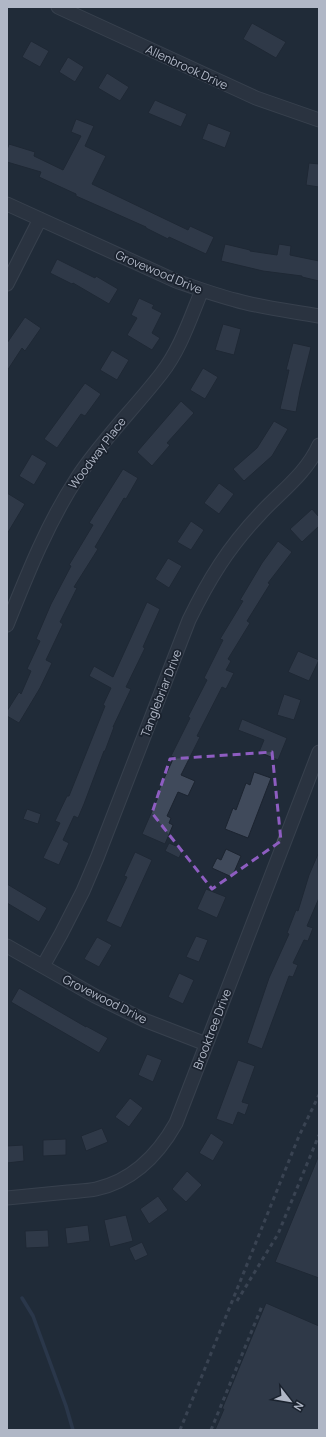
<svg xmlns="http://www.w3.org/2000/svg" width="326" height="1437" font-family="Manrope,sans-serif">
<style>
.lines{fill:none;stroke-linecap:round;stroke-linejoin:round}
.stream{stroke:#354561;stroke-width:3.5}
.building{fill:#404a5b;stroke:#1c2430}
.minor-casing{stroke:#535a67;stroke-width:15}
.minor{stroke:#353d4a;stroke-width:13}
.rail{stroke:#576071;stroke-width:3;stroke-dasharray:4 4;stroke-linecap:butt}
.marked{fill:none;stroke:#8e5dc1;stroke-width:3;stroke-dasharray:8 5;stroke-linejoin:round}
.labels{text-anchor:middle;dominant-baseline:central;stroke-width:3.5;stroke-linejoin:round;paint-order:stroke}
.street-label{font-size:12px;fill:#b0b7c6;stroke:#1a222e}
</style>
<rect width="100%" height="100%" fill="#212b39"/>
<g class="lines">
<!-- stream -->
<path class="stream" d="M 22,1298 L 33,1316 L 66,1406 L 73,1430"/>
</g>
<!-- building -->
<path class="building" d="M 252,23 L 286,42 L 276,58 L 243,39 Z
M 31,41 L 49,51 L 40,67 L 22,57 Z
M 68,57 L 84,67 L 75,82 L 59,72 Z
M 107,73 L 129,87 L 120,101 L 98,88 Z
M 155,100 L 187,114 L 181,127 L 148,113 Z
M 76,119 L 94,126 L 85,146 L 106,156 L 92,184 L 188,230 L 190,226 L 214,237 L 206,254 L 169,237 L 168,239 L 146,228 L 146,227 L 76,196 L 76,194 L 39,177 L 41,172 L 7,162 L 7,150 L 9,144 L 35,152 L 34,156 L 63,170 L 81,136 L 71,132 Z
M 208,123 L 231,132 L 225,148 L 202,139 Z
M 309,163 L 319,164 L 319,187 L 306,185 Z
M 225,244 L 250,250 L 250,251 L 277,255 L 279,244 L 291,246 L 290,255 L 319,261 L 319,281 L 302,277 L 302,276 L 263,271 L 221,261 Z
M 57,259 L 95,278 L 96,276 L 118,289 L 109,304 L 73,283 L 72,284 L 50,273 Z
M 139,298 L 154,305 L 152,308 L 162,313 L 152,333 L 160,338 L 152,350 L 127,335 L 137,318 L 131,315 Z
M 25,317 L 41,328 L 25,351 L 22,348 L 7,371 L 7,343 Z
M 223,324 L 241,329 L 234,355 L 215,350 Z
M 293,343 L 311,347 L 300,391 L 296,412 L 280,409 L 289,370 L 286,370 Z
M 112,350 L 129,360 L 117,380 L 100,370 Z
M 203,368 L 218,377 L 205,399 L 190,390 Z
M 85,383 L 101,394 L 85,416 L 81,414 L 57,448 L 44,439 Z
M 181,401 L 194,413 L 167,443 L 170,445 L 152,466 L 137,452 Z
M 274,421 L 288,429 L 272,456 L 244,481 L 233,469 L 257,448 Z
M 32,454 L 47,463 L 34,485 L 19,476 Z
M 123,469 L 138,478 L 126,499 L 124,498 L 95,547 L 98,549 L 74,587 L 77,588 L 60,622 L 63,624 L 46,660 L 52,663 L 40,688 L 19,723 L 7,716 L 7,711 L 19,692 L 21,694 L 31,671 L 27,669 L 40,641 L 36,639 L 51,604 L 71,566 L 69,565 L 93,525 L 89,523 Z
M 219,483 L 234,494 L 219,514 L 204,503 Z
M 7,493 L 25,504 L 7,534 Z
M 312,509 L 319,517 L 319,526 L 302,542 L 290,529 Z
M 191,521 L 204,530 L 191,550 L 177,542 Z
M 278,541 L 292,552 L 268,583 L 270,584 L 247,621 L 250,623 L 228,659 L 231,661 L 226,670 L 234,673 L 226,689 L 222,687 L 197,736 L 200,737 L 181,775 L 195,781 L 188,796 L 178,792 L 167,816 L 171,818 L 169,823 L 173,825 L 165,844 L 142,834 L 159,795 L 157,794 L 174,757 L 171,756 L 190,718 L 188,717 L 207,680 L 204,678 L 223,640 L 220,639 L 243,601 L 240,600 L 262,563 Z
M 168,558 L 182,566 L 169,588 L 155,579 Z
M 147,602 L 160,609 L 143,647 L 145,648 L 126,687 L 131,689 L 113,727 L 114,727 L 105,751 L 104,751 L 84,804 L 78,818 L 74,816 L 63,840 L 69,843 L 59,865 L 43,858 L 60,823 L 55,821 L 67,796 L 69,796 L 105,706 L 103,705 L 111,688 L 89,676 L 94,666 L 113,677 Z
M 298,651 L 319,660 L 309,681 L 288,672 Z
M 284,694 L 301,700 L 294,720 L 277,715 Z
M 242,719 L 287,738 L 278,760 L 259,752 L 264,740 L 238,730 Z
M 254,772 L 271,778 L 248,838 L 225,829 L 233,808 L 236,810 L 246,783 L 250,785 Z
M 27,809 L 41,814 L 38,824 L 23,819 Z
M 169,843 L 183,849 L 179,858 L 165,851 Z
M 226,849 L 241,856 L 232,877 L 212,868 L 217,858 L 221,860 Z
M 135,852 L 152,860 L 121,928 L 106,921 L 127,877 L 124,876 Z
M 318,854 L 319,898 L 307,926 L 313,928 L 308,941 L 304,940 L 293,963 L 298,965 L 293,977 L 289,976 L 262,1049 L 247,1043 L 269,978 L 289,934 L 287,933 L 296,910 L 298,911 L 309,875 Z
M 7,884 L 47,908 L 39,922 L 7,903 Z
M 206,889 L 226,897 L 217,918 L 197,909 Z
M 196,936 L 208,940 L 199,962 L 186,957 Z
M 97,937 L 112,945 L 99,967 L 84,959 Z
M 179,973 L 194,980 L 183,1004 L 168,997 Z
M 19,988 L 86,1027 L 86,1026 L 108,1038 L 99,1053 L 11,1002 Z
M 147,1054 L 162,1060 L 153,1082 L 138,1075 Z
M 238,1060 L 255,1066 L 242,1102 L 249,1104 L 245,1115 L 238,1112 L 233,1125 L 216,1119 Z
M 130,1098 L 143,1108 L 129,1127 L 115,1117 Z
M 102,1128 L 108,1142 L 86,1151 L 81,1136 Z
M 211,1133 L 224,1142 L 213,1161 L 199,1153 Z
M 66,1139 L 66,1155 L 43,1156 L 43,1140 Z
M 23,1145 L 24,1161 L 7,1163 L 7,1146 Z
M 319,1155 L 319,1278 L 275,1262 Z
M 187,1171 L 202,1185 L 186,1202 L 172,1189 Z
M 158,1196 L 168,1210 L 149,1224 L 140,1209 Z
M 126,1215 L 133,1241 L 110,1247 L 104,1220 Z
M 88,1225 L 90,1241 L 67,1244 L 65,1228 Z
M 48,1230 L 49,1247 L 26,1248 L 25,1231 Z
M 142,1242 L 148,1255 L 135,1261 L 129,1248 Z
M 266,1303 L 319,1326 L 319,1430 L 215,1430 L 224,1409 L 222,1409 Z"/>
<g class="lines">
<!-- minor casing -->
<g class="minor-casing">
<path id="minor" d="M 58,7 L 256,98 L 319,120
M 7,204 L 176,281 C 196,288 215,295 235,300 C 262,308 291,311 319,316
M 7,284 L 40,219
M 7,625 C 27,575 47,524 77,478 C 102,440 133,410 161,374 C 180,350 190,319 202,290
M 7,946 L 95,996 L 144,1020 L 206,1044
M 43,966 L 61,934 L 83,891 L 97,858 L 189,620 C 209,579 228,548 260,514 C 280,492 306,474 319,445
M 7,1198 C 27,1196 48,1194 68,1192 C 77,1191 87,1191 96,1189 C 132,1181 158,1155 176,1123 L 319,752"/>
</g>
<!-- minor -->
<use href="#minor" class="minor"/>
<!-- rail -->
<path class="rail" d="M 237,1301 L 278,1234 L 319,1135
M 180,1430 L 299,1136 L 319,1095
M 211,1430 L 262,1306"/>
</g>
<!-- marked area -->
<path d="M0 0H326V1437H0ZM 272,752 L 281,841 L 212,889 L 152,813 L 170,759 Z" fill="#212b39" fill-opacity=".55" fill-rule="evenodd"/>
<path class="marked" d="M 272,752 L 281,841 L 212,889 L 152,813 L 170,759 Z"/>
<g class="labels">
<!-- street labels -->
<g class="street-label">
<text transform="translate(187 67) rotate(25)">Allenbrook Drive</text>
<text transform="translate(159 272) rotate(23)">Grovewood Drive</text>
<text transform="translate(97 453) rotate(-53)">Woodway Place</text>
<text transform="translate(161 693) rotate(-69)">Tanglebriar Drive</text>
<text transform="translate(105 999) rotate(27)">Grovewood Drive</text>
<text transform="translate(212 1029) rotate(-69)">Brooktree Drive</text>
</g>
</g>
<!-- border -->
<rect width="326" height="1437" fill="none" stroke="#b0b7c6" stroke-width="16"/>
<!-- north arrow -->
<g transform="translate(290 1401) rotate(121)" stroke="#1a222e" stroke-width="3" paint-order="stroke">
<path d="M0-3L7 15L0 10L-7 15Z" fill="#b0b7c6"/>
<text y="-6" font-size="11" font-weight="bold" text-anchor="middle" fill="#b0b7c6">N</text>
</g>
</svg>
